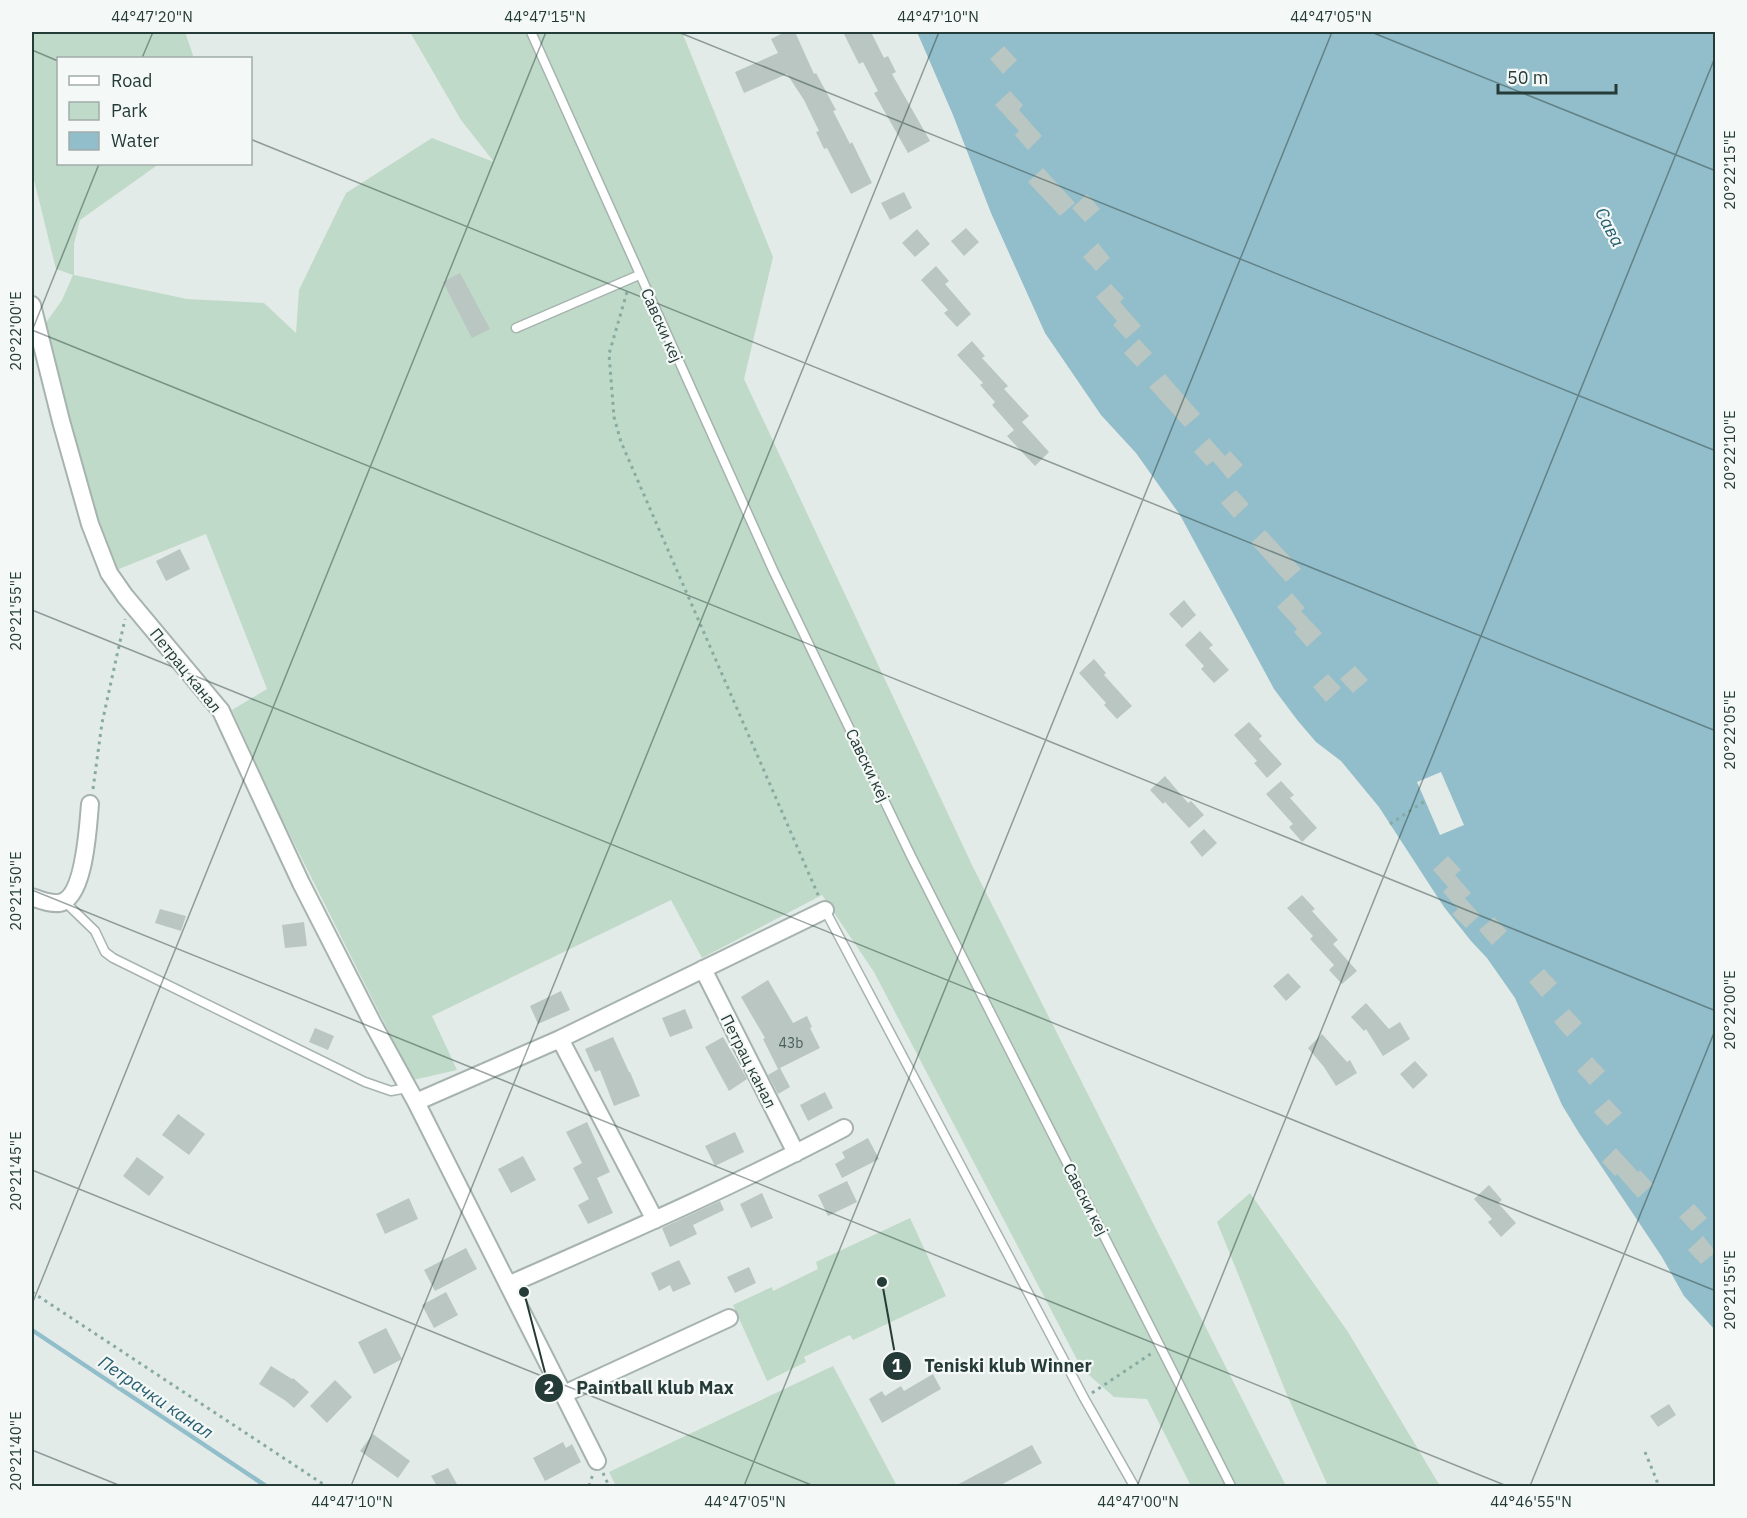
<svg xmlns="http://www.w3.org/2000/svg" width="1747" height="1518" font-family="'IBM Plex Sans',sans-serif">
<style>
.green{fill:#bfdac8}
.water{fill:#92bdca}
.pier{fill:#e3ebe8}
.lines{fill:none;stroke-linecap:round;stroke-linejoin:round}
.stream{stroke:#92bdca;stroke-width:4.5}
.building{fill:#b9c6c2}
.lane-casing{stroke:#a6b3af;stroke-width:11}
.street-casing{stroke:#a6b3af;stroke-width:20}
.path{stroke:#87aba3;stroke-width:3;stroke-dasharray:3 4.5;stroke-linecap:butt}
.lane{stroke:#fff;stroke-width:8}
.street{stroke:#fff;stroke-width:16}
.ticks{fill:none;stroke:#253b37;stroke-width:1.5;stroke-opacity:0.45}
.labels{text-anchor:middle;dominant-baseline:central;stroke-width:4.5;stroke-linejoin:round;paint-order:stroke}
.number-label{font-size:14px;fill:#4a5e5a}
.street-label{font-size:16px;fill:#253b37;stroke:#f4f8f6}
.water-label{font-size:18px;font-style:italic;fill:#265e70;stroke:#f4f8f6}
.leader{fill:none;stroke:#253b37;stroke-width:2}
.callout-dot{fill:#253b37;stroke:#f4f8f6;stroke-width:2}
.mark-label{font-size:18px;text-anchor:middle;font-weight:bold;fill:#fff}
.callout-label{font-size:18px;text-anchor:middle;font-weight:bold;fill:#253b37;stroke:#f4f8f6;stroke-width:4.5;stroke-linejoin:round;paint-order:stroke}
.neatline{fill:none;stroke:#253b37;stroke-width:2}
.ticks-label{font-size:15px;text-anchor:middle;fill:#253b37}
</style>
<rect width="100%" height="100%" fill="#e3ebe8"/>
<!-- green -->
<path class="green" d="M 32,32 L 185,32 L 194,58 L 58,58 L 58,164 L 159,164 L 80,220 L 74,244 L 74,275 L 187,299 L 264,303 L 296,333 L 299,290 L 346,193 L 432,138 L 494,162 L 461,120 L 410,32 L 682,32 L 773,257 L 744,379 L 972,865 L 1286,1486 L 1191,1486 L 1147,1399 L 1114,1397 L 1082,1369 L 874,972 L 822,895 L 702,958 L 671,900 L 432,1016 L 457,1070 L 413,1080 L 281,817 L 232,710 L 267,689 L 206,534 L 109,573 L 38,334 L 62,300 L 73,275 L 56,269 L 32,172 Z
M 1250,1193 L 1348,1332 L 1440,1486 L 1328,1486 L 1287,1395 L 1217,1222 Z
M 910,1218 L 946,1296 L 853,1340 L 850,1335 L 804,1357 L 806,1362 L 767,1381 L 733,1305 L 772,1287 L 773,1291 L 818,1269 L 816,1262 Z
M 833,1366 L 897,1486 L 616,1486 L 609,1472 Z"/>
<!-- water -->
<path class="water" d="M 917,32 L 1715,32 L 1715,1330 L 1684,1296 L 1662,1257 L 1579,1133 L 1562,1105 L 1515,998 L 1487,958 L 1471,941 L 1444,907 L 1379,807 L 1341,761 L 1316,742 L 1298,721 L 1274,689 L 1180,515 L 1136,453 L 1101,415 L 1045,333 L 991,213 L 953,115 Z"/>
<!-- pier -->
<path class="pier" d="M 1441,772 L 1464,825 L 1440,835 L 1417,782 Z"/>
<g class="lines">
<!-- stream -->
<path class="stream" d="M 32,1330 L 266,1486"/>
</g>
<!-- building -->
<path class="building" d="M 785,32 L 795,32 L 814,74 L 816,73 L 836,110 L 833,111 L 850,144 L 852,142 L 872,183 L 851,194 L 827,148 L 824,149 L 816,132 L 819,131 L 804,100 L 787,74 L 744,93 L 735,72 L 778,53 L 771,39 Z
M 843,32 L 871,32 L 884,58 L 888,56 L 896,72 L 892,74 L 930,141 L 908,153 L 874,93 L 878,91 L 863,62 L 859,64 Z
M 1004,46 L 1017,60 L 1003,74 L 990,59 Z
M 1010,91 L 1023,105 L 1019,110 L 1042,136 L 1028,150 L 1015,135 L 1019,131 L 995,105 Z
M 1043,168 L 1075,203 L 1060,216 L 1028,182 Z
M 904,192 L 912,208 L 890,220 L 881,203 Z
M 1087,194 L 1100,209 L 1085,222 L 1072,208 Z
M 966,228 L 979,242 L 964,256 L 951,241 Z
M 917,229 L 930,244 L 915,257 L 902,243 Z
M 1098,243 L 1110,258 L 1096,271 L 1083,257 Z
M 936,266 L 949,281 L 945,284 L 971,314 L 957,327 L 944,313 L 948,310 L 921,280 Z
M 460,273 L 490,329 L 472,338 L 443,282 Z
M 1111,284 L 1124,298 L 1120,302 L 1141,326 L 1126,339 L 1113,325 L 1117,321 L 1096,297 Z
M 1139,339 L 1152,353 L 1137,367 L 1124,353 Z
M 972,341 L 985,356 L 982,358 L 1008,386 L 1004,389 L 1029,416 L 1022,422 L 1049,452 L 1035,466 L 1007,436 L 1014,430 L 992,405 L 995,402 L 980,385 L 983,383 L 957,355 Z
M 1165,374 L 1200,414 L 1185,427 L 1149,387 Z
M 1209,438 L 1225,456 L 1230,451 L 1243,465 L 1228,479 L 1213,461 L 1207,466 L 1194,452 Z
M 1236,490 L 1249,504 L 1234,518 L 1221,503 Z
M 1265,530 L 1301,569 L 1286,582 L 1251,543 Z
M 180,549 L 190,569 L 166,581 L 156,561 Z
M 1292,593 L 1305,608 L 1301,611 L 1322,633 L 1307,647 L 1294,632 L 1297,629 L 1277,607 Z
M 1184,600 L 1196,615 L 1182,628 L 1169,614 Z
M 1200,631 L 1213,645 L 1209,648 L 1229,670 L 1214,683 L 1201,669 L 1204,666 L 1185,645 Z
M 1094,659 L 1106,673 L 1104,675 L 1132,706 L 1117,719 L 1104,705 L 1106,703 L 1079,673 Z
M 1355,666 L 1368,680 L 1353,693 L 1340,679 Z
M 1328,674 L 1341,688 L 1326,702 L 1313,687 Z
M 1249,722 L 1262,736 L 1259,739 L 1282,764 L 1267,778 L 1254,763 L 1257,761 L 1234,735 Z
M 1165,776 L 1188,803 L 1191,801 L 1204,815 L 1189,828 L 1165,802 L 1163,804 L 1150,790 Z
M 1281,781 L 1294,795 L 1290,798 L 1317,828 L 1302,842 L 1289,827 L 1293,824 L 1266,794 Z
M 1204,829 L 1217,843 L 1202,857 L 1190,842 Z
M 1448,856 L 1461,870 L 1455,875 L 1471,893 L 1465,898 L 1480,915 L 1466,928 L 1452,914 L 1458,909 L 1443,892 L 1448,887 L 1433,870 Z
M 1302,895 L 1315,909 L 1312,911 L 1338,940 L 1333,944 L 1357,971 L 1342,984 L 1329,970 L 1334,965 L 1310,939 L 1313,936 L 1287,908 Z
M 160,909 L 186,916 L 181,931 L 155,923 Z
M 1494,917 L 1507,931 L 1492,945 L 1479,930 Z
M 304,922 L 307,946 L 285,948 L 282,925 Z
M 1544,969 L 1557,983 L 1542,997 L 1529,982 Z
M 1288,973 L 1301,987 L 1286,1001 L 1273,986 Z
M 768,980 L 793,1023 L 807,1016 L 812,1027 L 810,1028 L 820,1048 L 778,1069 L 763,1039 L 765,1038 L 741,997 Z
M 561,991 L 570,1010 L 538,1024 L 530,1006 Z
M 1366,1003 L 1389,1029 L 1400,1022 L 1410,1039 L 1383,1056 L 1366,1029 L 1364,1031 L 1351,1017 Z
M 685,1009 L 693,1028 L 670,1037 L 662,1018 Z
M 1569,1009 L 1582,1023 L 1567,1037 L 1554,1022 Z
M 315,1028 L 334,1036 L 328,1050 L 309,1042 Z
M 1322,1034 L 1347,1062 L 1350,1060 L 1357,1073 L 1336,1086 L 1324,1067 L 1308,1048 Z
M 613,1037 L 629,1072 L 630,1072 L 640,1096 L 614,1106 L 600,1070 L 595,1072 L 585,1049 Z
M 723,1037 L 747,1079 L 729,1091 L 705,1047 Z
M 1592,1057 L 1605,1071 L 1590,1085 L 1577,1071 Z
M 1415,1061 L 1428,1075 L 1413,1089 L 1400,1074 Z
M 780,1068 L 790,1087 L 778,1094 L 768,1075 Z
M 825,1092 L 833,1108 L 808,1121 L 800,1105 Z
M 1609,1099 L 1622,1113 L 1607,1126 L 1594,1112 Z
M 178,1114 L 205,1134 L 189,1155 L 162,1135 Z
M 587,1122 L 610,1172 L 597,1178 L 613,1213 L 588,1224 L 578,1205 L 589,1199 L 573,1168 L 582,1163 L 566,1132 Z
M 735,1132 L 744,1152 L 715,1166 L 705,1146 Z
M 868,1138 L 879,1159 L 842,1178 L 835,1164 L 845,1158 L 842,1152 Z
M 1616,1148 L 1638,1172 L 1640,1170 L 1653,1184 L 1638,1198 L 1617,1174 L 1615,1176 L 1602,1162 Z
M 523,1156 L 536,1180 L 511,1193 L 498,1169 Z
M 137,1157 L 164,1177 L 149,1196 L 123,1176 Z
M 847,1181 L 857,1202 L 828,1216 L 818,1195 Z
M 1489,1185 L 1502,1200 L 1498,1203 L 1516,1223 L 1501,1237 L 1488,1222 L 1492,1219 L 1474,1199 Z
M 762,1193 L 773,1218 L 751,1228 L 740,1204 Z
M 409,1198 L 418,1219 L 385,1234 L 376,1214 Z
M 720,1201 L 724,1210 L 693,1225 L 697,1234 L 670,1247 L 662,1228 Z
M 1694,1204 L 1707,1218 L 1692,1231 L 1679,1217 Z
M 1703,1236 L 1716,1252 L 1701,1264 L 1688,1250 Z
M 466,1248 L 477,1269 L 435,1291 L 424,1270 Z
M 679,1260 L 691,1284 L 673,1292 L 670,1285 L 659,1291 L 651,1273 Z
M 749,1267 L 756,1283 L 735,1293 L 727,1277 Z
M 446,1292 L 458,1315 L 434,1328 L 422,1305 Z
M 386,1328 L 402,1359 L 374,1374 L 358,1342 Z
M 271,1366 L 292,1379 L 293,1378 L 309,1392 L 294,1408 L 286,1401 L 259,1384 Z
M 933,1374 L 941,1389 L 882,1423 L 869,1399 L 882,1391 L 885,1396 L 901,1386 L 904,1391 Z
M 335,1380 L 352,1397 L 327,1423 L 310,1406 Z
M 1669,1404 L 1676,1415 L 1658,1427 L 1650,1416 Z
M 373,1434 L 410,1461 L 398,1478 L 360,1451 Z
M 563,1442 L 566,1448 L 572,1444 L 581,1462 L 545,1481 L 533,1458 Z
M 1032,1445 L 1042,1463 L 999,1486 L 955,1486 Z
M 448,1468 L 458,1486 L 437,1486 L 431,1476 Z"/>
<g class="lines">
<!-- lane casing -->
<g class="lane-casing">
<path id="lane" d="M 531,32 L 773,570 L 911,856 L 1231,1486
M 516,328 L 639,275
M 64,901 L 95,931 L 105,952 L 113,958 L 365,1082 L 391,1091 L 407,1088
M 825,910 L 1084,1398 L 1134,1486"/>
</g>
<!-- street casing -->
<g class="street-casing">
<path id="street" d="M 32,305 L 61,421 L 90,524 L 109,573 L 125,596 L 221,711 L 301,883 L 373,1024 L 416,1102 L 597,1461
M 32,897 C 40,900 49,904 59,903 C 85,899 88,825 90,804
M 703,969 L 796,1153
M 560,1039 L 655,1220
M 416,1102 L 560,1039 L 825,910
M 508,1285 C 621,1235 734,1186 844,1128
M 564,1394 L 729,1318"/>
</g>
<!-- path -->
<path class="path" d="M 627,292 L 609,354 L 614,417 L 621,442 L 819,897
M 93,789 L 102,723 L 125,619
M 1390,824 L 1425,801
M 32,1292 L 326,1486
M 1092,1393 L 1152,1353
M 1645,1452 L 1657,1481 L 1656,1486
M 603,1473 L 609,1486
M 589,1486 L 593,1474"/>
<!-- lane -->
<use href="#lane" class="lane"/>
<!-- street -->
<use href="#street" class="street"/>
</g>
<!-- ticks -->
<path class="ticks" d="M 678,32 L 1716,451M 1371,32 L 1716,171M 32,50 L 58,61M 142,58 L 153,32M 250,139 L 1716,731M 32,330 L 1716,1011M 32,331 L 99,164M 32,610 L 1716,1291M 32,890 L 1507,1486M 32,1170 L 814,1486M 32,1304 L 546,32M 32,1450 L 121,1486M 351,1486 L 939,32M 744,1486 L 1332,32M 1137,1486 L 1716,55M 1530,1486 L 1716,1028"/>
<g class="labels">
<!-- number labels -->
<g class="number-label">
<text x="791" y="1043">43b</text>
</g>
<!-- street labels -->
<g class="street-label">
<text transform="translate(662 325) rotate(66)">Савски кеј</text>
<text transform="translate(186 670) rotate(51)">Петрац канал</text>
<text transform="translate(868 765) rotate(64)">Савски кеј</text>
<text transform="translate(749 1061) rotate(63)">Петрац канал</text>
<text transform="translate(1086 1199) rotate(63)">Савски кеј</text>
</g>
<!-- water labels -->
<g class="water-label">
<text transform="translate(1610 227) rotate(62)">Сава</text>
<text transform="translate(156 1397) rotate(34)">Петрачки канал</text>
</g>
</g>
<!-- callouts -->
<path class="leader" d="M882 1282L897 1366M524 1292L549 1388"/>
<g class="callout-dot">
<circle cx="882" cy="1282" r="6"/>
<circle cx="524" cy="1292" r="6"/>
<circle cx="897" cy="1366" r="15"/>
<circle cx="549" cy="1388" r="15"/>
</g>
<g class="mark-label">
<text x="897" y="1372">1</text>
<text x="549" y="1394">2</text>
</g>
<g class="callout-label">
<text x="1008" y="1372">Teniski klub Winner</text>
<text x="655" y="1394">Paintball klub Max</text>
</g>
<!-- border -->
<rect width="1747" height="1518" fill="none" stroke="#f4f8f6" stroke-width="66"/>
<!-- legend -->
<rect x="57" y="57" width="195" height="108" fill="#f4f8f6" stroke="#a1acaa" stroke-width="1.5"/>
<rect x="69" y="76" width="30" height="9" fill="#ffffff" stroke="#a1acaa" stroke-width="1.5"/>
<text x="111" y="87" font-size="18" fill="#253b37">Road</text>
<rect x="69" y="102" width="30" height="18" fill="#bfdac8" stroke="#a1acaa" stroke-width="1.5"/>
<text x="111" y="117" font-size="18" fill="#253b37">Park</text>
<rect x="69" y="132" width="30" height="18" fill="#92bdca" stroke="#a1acaa" stroke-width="1.5"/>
<text x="111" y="147" font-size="18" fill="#253b37">Water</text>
<!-- scale -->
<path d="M1498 84v9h118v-9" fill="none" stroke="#253b37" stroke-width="3"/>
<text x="1507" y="84" font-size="18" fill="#253b37" stroke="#f4f8f6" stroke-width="4.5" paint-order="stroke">50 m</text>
<rect x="33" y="33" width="1681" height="1452" class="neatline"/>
<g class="ticks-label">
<text x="152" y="22">44°47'20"N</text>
<text x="545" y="22">44°47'15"N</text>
<text x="938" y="22">44°47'10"N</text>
<text x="1331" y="22">44°47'05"N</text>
<text transform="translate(1730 170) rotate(-90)" y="5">20°22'15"E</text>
<text transform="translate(16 331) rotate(-90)" y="5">20°22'00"E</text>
<text transform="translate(1730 450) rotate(-90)" y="5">20°22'10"E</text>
<text transform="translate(16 611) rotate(-90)" y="5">20°21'55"E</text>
<text transform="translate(1730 730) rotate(-90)" y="5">20°22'05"E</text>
<text transform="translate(16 891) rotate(-90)" y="5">20°21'50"E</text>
<text transform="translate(1730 1010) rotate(-90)" y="5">20°22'00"E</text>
<text transform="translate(16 1171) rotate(-90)" y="5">20°21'45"E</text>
<text transform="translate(1730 1290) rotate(-90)" y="5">20°21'55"E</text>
<text transform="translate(16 1451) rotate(-90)" y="5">20°21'40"E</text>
<text x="352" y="1507">44°47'10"N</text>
<text x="745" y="1507">44°47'05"N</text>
<text x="1138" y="1507">44°47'00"N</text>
<text x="1531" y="1507">44°46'55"N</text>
</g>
</svg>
